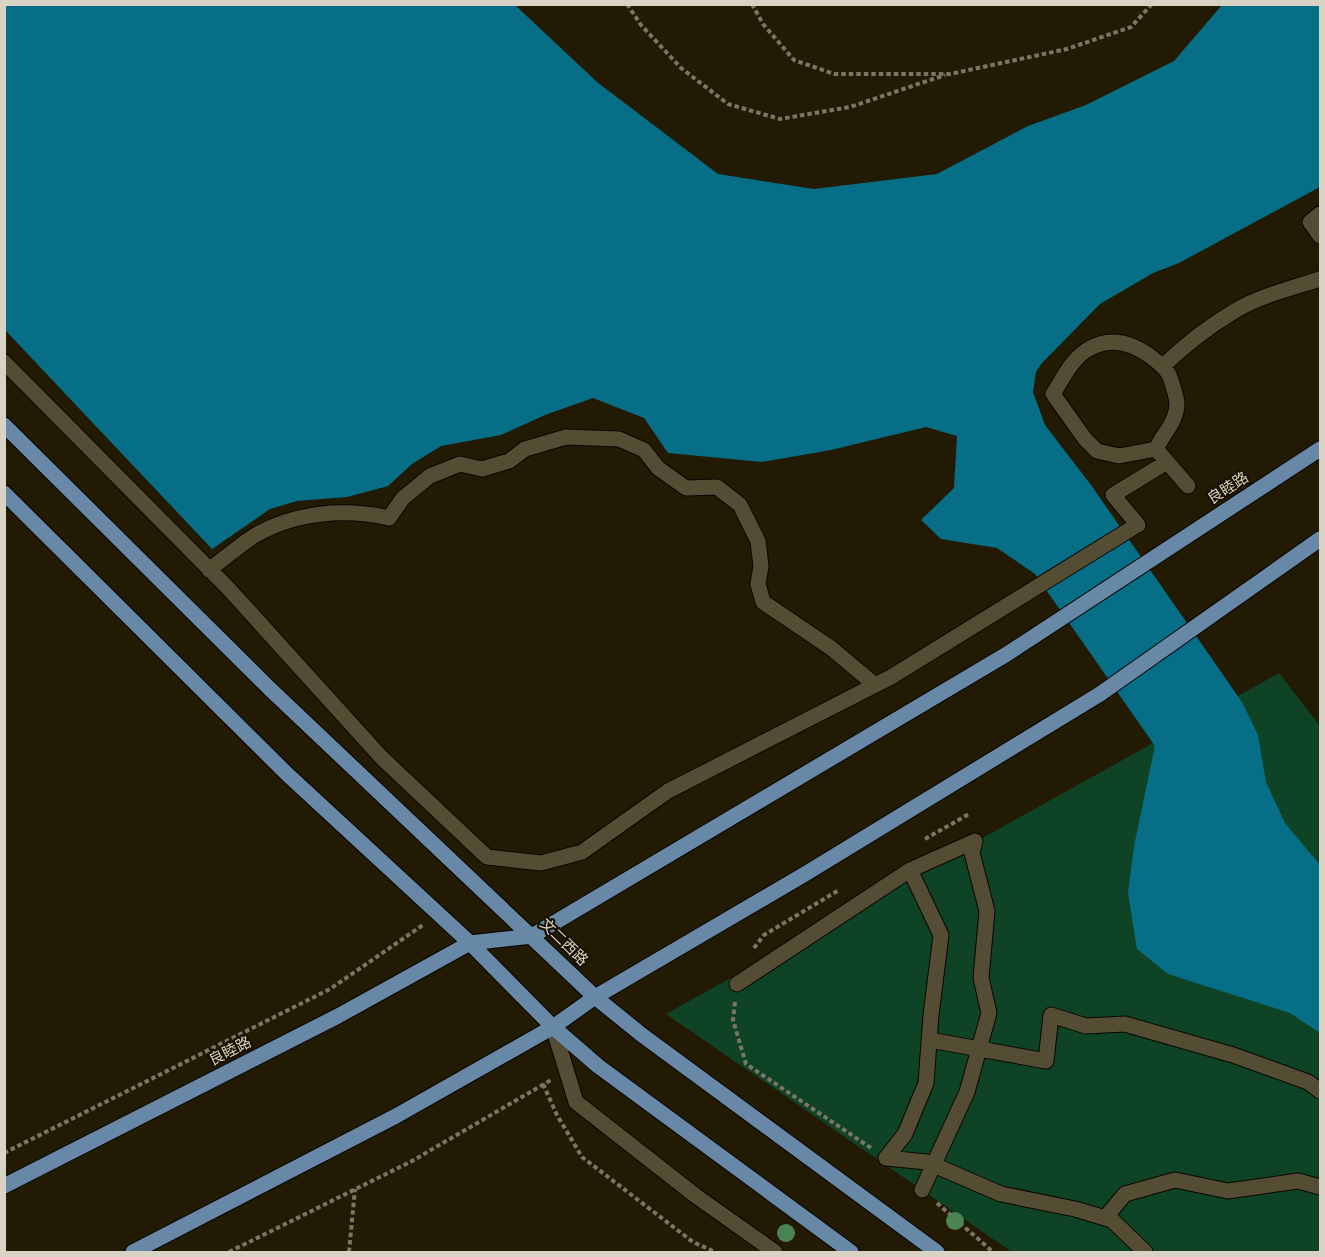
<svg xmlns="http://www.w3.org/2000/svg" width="1325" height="1257" font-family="Signika,'Noto Sans SC',sans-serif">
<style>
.green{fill:#0e4325}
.water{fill:#066f87}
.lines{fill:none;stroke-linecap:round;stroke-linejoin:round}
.minor-casing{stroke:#0b0500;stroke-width:17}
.major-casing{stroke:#0b0500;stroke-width:17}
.path{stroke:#7c7563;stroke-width:4;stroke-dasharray:4.5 3;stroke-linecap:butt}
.minor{stroke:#544c33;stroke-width:15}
.major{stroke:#6789a7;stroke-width:15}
.tree{fill:#4b8352}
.labels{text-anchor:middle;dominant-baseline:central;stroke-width:4.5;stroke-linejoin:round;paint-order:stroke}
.street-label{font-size:15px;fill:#d8d3c5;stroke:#181100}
</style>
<rect width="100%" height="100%" fill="#221a03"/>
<!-- green -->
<path class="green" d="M 1279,673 L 1320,726 L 1320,1252 L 1012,1252 L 666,1014 Z"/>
<!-- water -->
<path class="water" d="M 5,5 L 515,5 L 597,82 L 718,174 L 814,189 L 937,174 L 1028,126 L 1086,105 L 1174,61 L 1222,5 L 1320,5 L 1320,187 L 1179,263 L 1153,273 L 1100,304 L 1041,364 L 1036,372 L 1033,392 L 1045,425 L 1091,485 L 1242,702 L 1258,735 L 1266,782 L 1285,823 L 1320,865 L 1320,1033 L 1290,1013 L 1168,974 L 1137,949 L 1128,893 L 1134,846 L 1155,746 L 1035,574 L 997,548 L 941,539 L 921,520 L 954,488 L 957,436 L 926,427 L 831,450 L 762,462 L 668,453 L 644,418 L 593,398 L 545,415 L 501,435 L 441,446 L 412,464 L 388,486 L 347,497 L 297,501 L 270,509 L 212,549 L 5,330 Z"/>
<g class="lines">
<!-- minor casing -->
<g class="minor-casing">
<path id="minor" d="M 1320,214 L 1310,222 L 1320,236
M 4,362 L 228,588 L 381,757 L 487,857 L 541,863 L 582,852 L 668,791 L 891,677 L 1134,527
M 1163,366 C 1184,346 1208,327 1233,312 C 1259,296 1292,288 1320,279
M 1156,449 C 1163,434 1177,421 1177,404 C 1177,400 1175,394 1174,390 C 1172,384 1171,378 1168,373 C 1164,367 1160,364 1155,360 C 1134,343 1111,335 1087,350 C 1071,360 1063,378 1053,394 L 1085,439 L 1097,451 L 1119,456 L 1156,449 L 1188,486
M 1138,525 L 1113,495 L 1167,462
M 209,570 C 224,559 238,546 254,536 C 294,512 345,508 389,518 L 403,498 L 430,476 L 460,464 L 482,469 L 509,461 L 525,449 L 566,437 L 619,439 L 644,450 L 658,468 L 686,488 L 717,487 L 740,505 L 758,541 L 761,566 L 758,584 L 763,602 L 831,648 L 875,685
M 737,984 L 910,870 L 975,841 L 972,853 L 987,911 L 981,978 L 989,1013 L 967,1092 L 922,1190
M 553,1027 L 576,1102 L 696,1196 L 775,1252
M 930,1040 L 1046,1061 L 1051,1015 L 1086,1026 L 1125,1024 L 1233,1055 L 1308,1082 L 1320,1091
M 886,1158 L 905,1134 L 926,1083 L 931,1015 L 941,935 L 910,870
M 886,1158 L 927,1162 L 1001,1194 L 1075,1209 L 1112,1220 L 1145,1252
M 1105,1218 L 1125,1194 L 1175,1180 L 1228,1191 L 1298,1181 L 1320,1187"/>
</g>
<!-- major casing -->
<g class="major-casing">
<path id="major" d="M 4,425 L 270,689 L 595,997 L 642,1035 L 937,1252
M 4,493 L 287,774 L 470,943 L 553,1027 L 598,1066 L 851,1252
M 4,1186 L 338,1016 L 470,943 L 532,936 L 1007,654 L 1320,449
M 133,1252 L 396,1116 L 553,1027 L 595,997 L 805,874 L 1100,694 L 1320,539"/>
</g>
<!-- path -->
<path class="path" d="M 627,4 L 641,25 L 681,68 L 728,104 L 780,119 L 850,107 L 945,75
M 752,4 L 763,24 L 794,60 L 834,74 L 950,74 L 1067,49 L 1131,27 L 1152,4
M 925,839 L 969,814
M 754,948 L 764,935 L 839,890
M 735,1002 L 733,1020 L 746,1064 L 871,1148
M 543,1084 L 557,1115 L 582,1157 L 693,1242 L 715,1252
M 4,1153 L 330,989 L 423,925
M 937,1203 L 993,1252
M 229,1252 L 412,1161 L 551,1080
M 349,1252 L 355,1189"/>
<!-- minor -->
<use href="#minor" class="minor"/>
<!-- major -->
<use href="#major" class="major"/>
</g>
<!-- trees -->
<g class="tree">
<circle cx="955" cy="1221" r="9"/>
<circle cx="786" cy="1233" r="9"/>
</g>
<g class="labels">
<!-- street labels -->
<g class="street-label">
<text transform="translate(1228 488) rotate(-33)">良睦路</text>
<text transform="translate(564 942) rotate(44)">文二西路</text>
<text transform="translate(230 1051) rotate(-27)">良睦路</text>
</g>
</g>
<!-- border -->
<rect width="1325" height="1257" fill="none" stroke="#d8d3c5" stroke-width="12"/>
</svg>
